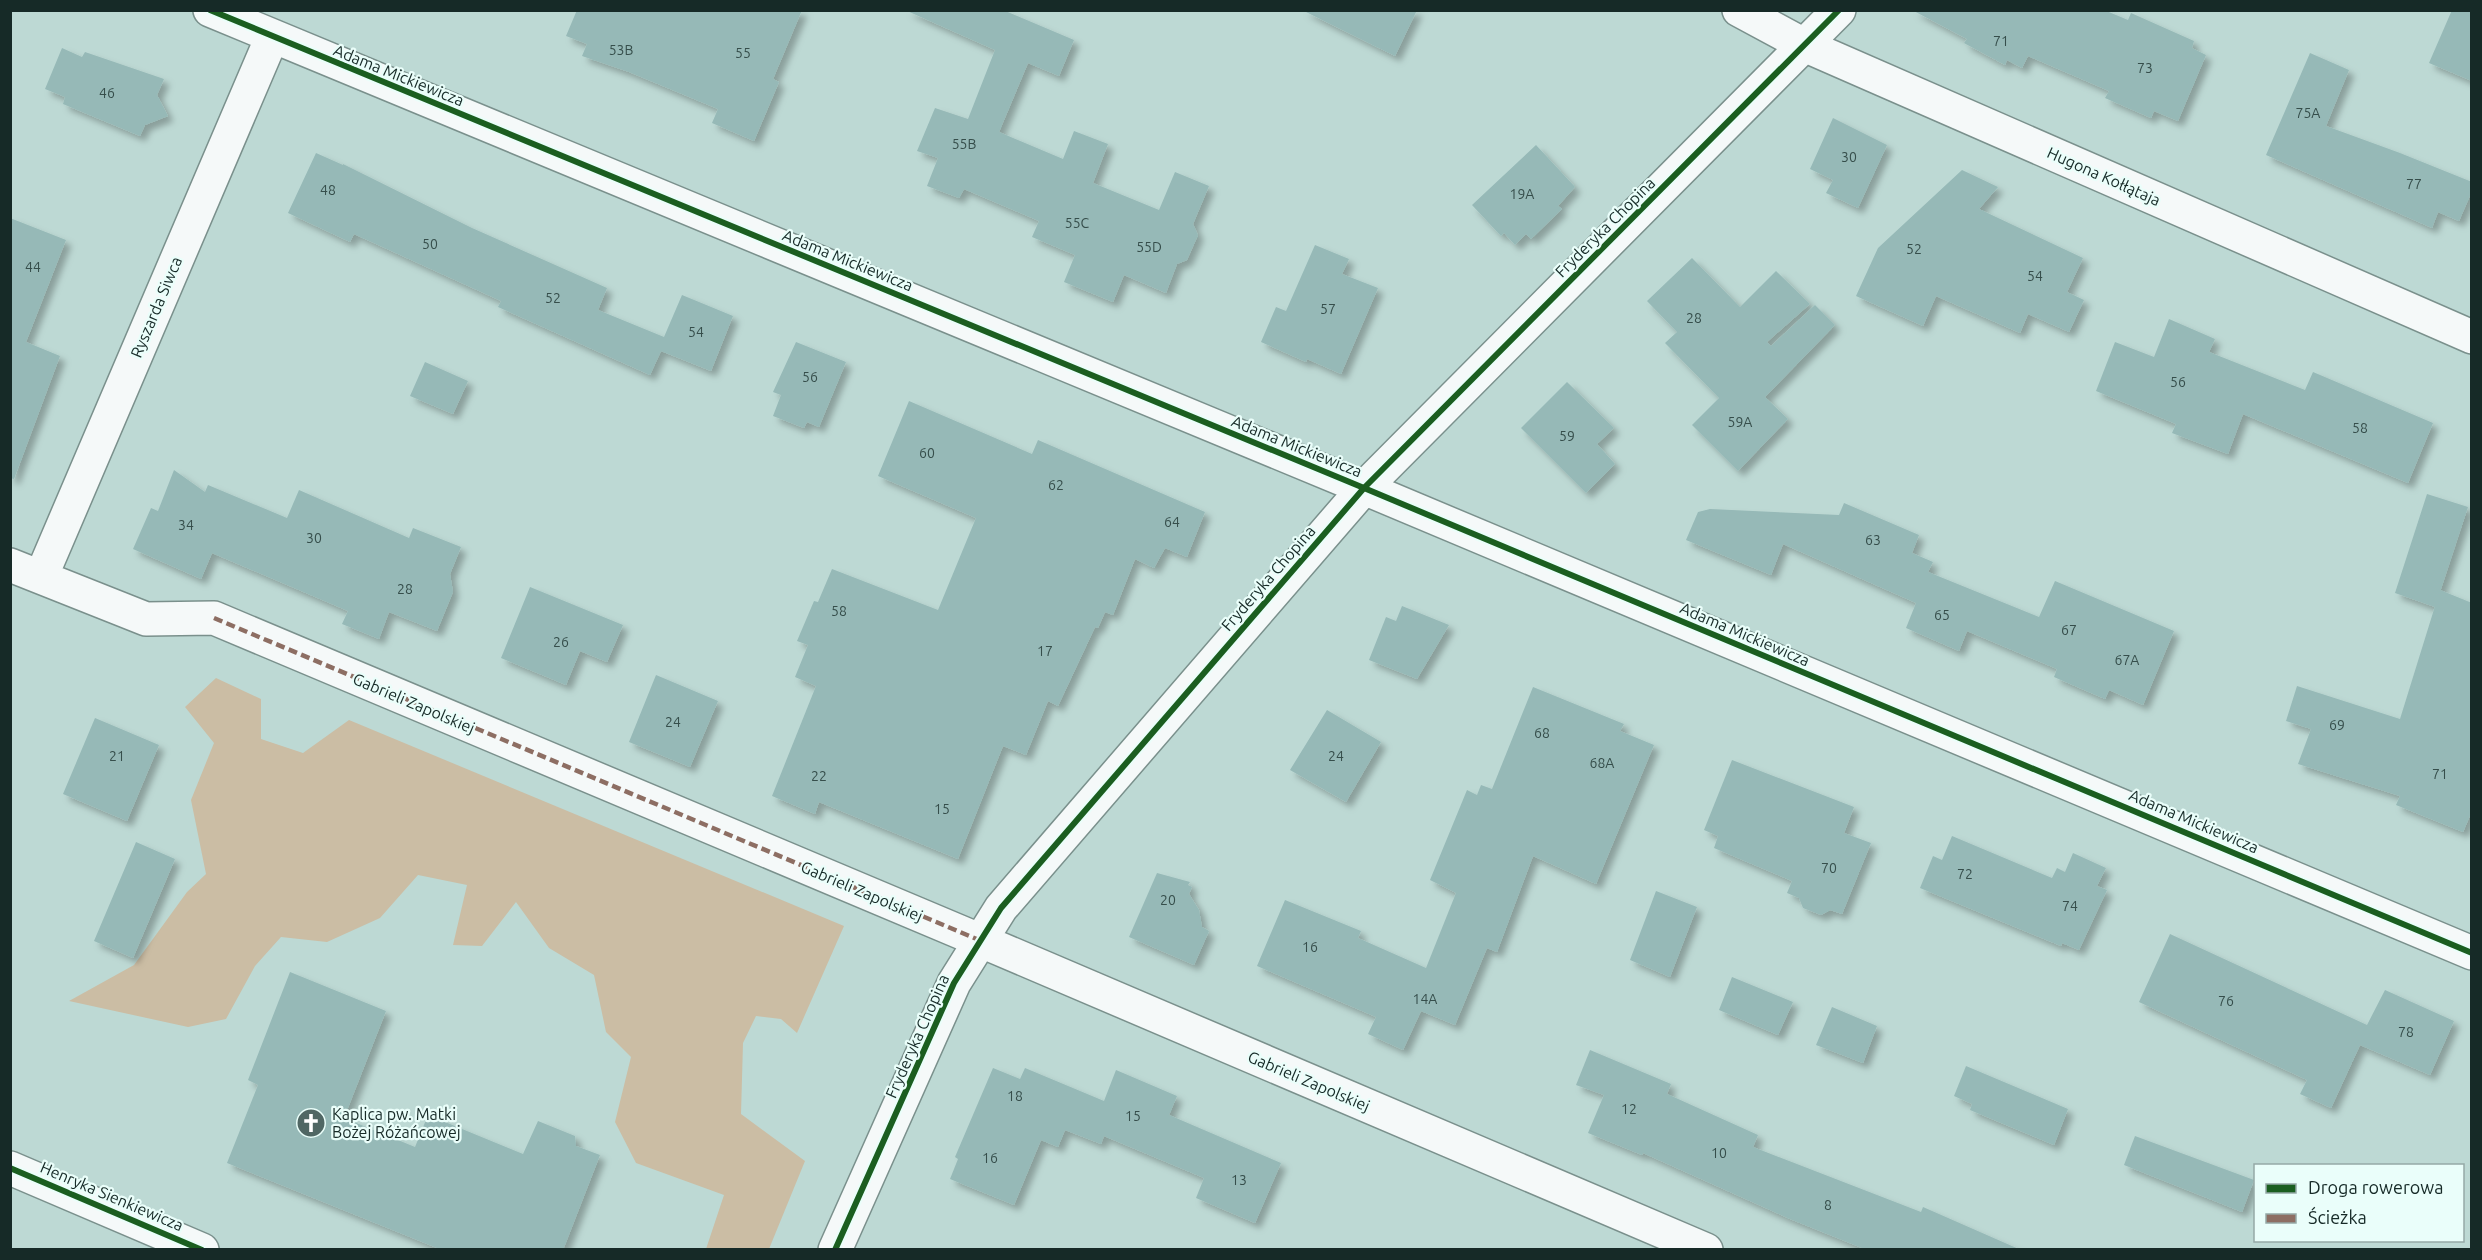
<svg xmlns="http://www.w3.org/2000/svg" width="2482" height="1260" font-family="Ubuntu,sans-serif">
<style>
.green{fill:#cbbda4}
.building{fill:#96b9b7;filter:url(#shadow)}
.lines{fill:none;stroke-linecap:round;stroke-linejoin:round}
.minor-casing{stroke:#7a908c;stroke-width:36}
.minor{stroke:#f5f9f9;stroke-width:33}
.quiet{stroke:#8d6e63;stroke-width:4.5;stroke-dasharray:9 4.5;stroke-linecap:butt}
.cycleway-casing{stroke:#eafefa;stroke-width:10}
.cycleway{stroke:#1b5e20;stroke-width:6}
.labels{text-anchor:middle;dominant-baseline:central;stroke-width:4.5;stroke-linejoin:round;paint-order:stroke}
.number-label{font-size:14px;fill:#364e4b}
.street-label{font-size:16px;fill:#162a27;stroke:#eafefa}
.poi-label{font-size:16px;fill:#162a27;stroke:#eafefa;text-anchor:start}
</style>
<defs>
<filter id="shadow"><feDropShadow dx="5.5" dy="5.5" stdDeviation="3" flood-color="#0004"/></filter>
</defs>
<rect width="100%" height="100%" fill="#bdd9d4"/>
<!-- green -->
<path class="green" d="M 216,678 L 261,699 L 261,739 L 303,753 L 349,720 L 844,926 L 797,1033 L 781,1019 L 756,1016 L 743,1043 L 741,1114 L 805,1161 L 769,1249 L 706,1249 L 724,1195 L 636,1163 L 615,1122 L 631,1057 L 606,1032 L 594,975 L 549,948 L 516,902 L 482,946 L 453,945 L 467,885 L 418,875 L 380,918 L 327,942 L 281,937 L 255,966 L 226,1019 L 188,1027 L 69,1001 L 134,965 L 187,892 L 206,874 L 191,800 L 214,743 L 185,707 Z"/>
<!-- building -->
<path class="building" d="M 577,10 L 802,10 L 773,79 L 779,82 L 754,141 L 712,123 L 718,109 L 629,72 L 582,56 L 587,44 L 566,36 Z
M 905,10 L 1003,10 L 1074,40 L 1059,76 L 1028,63 L 999,132 L 1063,159 L 1074,131 L 1108,144 L 1093,183 L 1159,210 L 1175,172 L 1209,186 L 1193,224 L 1198,235 L 1187,260 L 1177,264 L 1166,293 L 1124,275 L 1113,302 L 1064,282 L 1075,255 L 1032,237 L 1039,221 L 964,189 L 959,198 L 927,186 L 938,158 L 917,151 L 935,108 L 968,119 L 995,50 Z
M 1302,10 L 1417,10 L 1395,56 Z
M 1912,10 L 2104,10 L 2128,20 L 2131,13 L 2194,41 L 2192,48 L 2206,55 L 2178,121 L 2154,111 L 2151,118 L 2105,98 L 2109,91 L 2028,56 L 2022,68 L 2007,60 L 2005,65 L 1964,43 L 1967,39 Z
M 2452,10 L 2472,10 L 2472,81 L 2429,63 Z
M 62,48 L 82,57 L 85,52 L 164,79 L 157,95 L 168,116 L 145,125 L 140,136 L 63,104 L 65,97 L 45,89 Z
M 2310,53 L 2349,70 L 2326,126 L 2400,153 L 2472,182 L 2472,191 L 2459,221 L 2438,212 L 2432,228 L 2266,155 Z
M 1833,118 L 1887,145 L 1858,208 L 1826,193 L 1833,180 L 1810,169 Z
M 1536,145 L 1575,187 L 1558,206 L 1562,209 L 1531,239 L 1526,234 L 1515,245 L 1504,233 L 1501,236 L 1472,205 Z
M 316,153 L 343,165 L 343,164 L 472,228 L 607,288 L 598,310 L 664,337 L 682,295 L 733,316 L 711,371 L 661,351 L 650,375 L 498,307 L 501,301 L 354,234 L 350,242 L 288,213 Z
M 1962,170 L 1998,187 L 1979,209 L 2083,258 L 2067,292 L 2084,300 L 2069,332 L 2028,314 L 2020,333 L 1936,296 L 1923,326 L 1856,296 L 1878,248 Z
M 10,218 L 66,240 L 26,342 L 60,356 L 14,479 L 10,478 Z
M 1315,245 L 1349,259 L 1342,274 L 1378,288 L 1341,374 L 1307,359 L 1306,362 L 1261,342 L 1276,307 L 1286,311 Z
M 1692,258 L 1740,307 L 1776,271 L 1810,304 L 1767,342 L 1771,346 L 1815,305 L 1835,325 L 1765,397 L 1788,419 L 1738,471 L 1692,425 L 1719,398 L 1665,343 L 1677,332 L 1647,301 Z
M 2169,319 L 2215,339 L 2209,352 L 2305,390 L 2313,372 L 2433,423 L 2408,483 L 2243,414 L 2228,454 L 2172,433 L 2176,424 L 2096,391 L 2115,342 L 2154,357 Z
M 796,342 L 846,362 L 819,427 L 807,422 L 804,428 L 773,416 L 781,395 L 773,392 Z
M 425,362 L 468,381 L 453,414 L 410,396 Z
M 1567,382 L 1614,428 L 1597,444 L 1615,464 L 1586,493 L 1521,428 Z
M 909,401 L 1032,454 L 1038,440 L 1205,512 L 1187,557 L 1165,548 L 1154,568 L 1135,559 L 1113,615 L 1105,612 L 1098,628 L 1095,627 L 1058,706 L 1048,701 L 1026,755 L 1003,746 L 958,859 L 819,802 L 815,814 L 772,796 L 816,686 L 795,677 L 808,645 L 797,641 L 814,601 L 818,602 L 832,569 L 938,610 L 976,518 L 878,476 Z
M 174,470 L 205,492 L 208,485 L 287,518 L 299,490 L 409,538 L 413,528 L 461,547 L 450,574 L 453,592 L 437,631 L 389,612 L 379,639 L 342,624 L 348,611 L 212,553 L 201,579 L 133,549 L 151,508 L 158,511 Z
M 2427,494 L 2468,507 L 2435,607 L 2395,593 Z
M 1844,503 L 1919,535 L 1912,553 L 1933,562 L 1928,572 L 2039,617 L 2055,581 L 2174,631 L 2143,705 L 2109,690 L 2105,699 L 2054,677 L 2057,669 L 1967,631 L 1959,651 L 1906,628 L 1916,603 L 1783,544 L 1771,575 L 1686,540 L 1698,512 L 1710,509 L 1839,515 Z
M 530,587 L 623,625 L 607,662 L 580,651 L 566,685 L 501,658 Z
M 2440,590 L 2472,603 L 2472,811 L 2463,832 L 2396,805 L 2400,796 L 2298,764 L 2311,729 L 2286,721 L 2297,686 L 2400,719 Z
M 1402,606 L 1449,625 L 1417,679 L 1369,660 L 1386,617 L 1396,621 Z
M 656,675 L 718,701 L 690,767 L 629,742 Z
M 1533,687 L 1624,724 L 1620,731 L 1654,745 L 1596,884 L 1533,856 L 1497,952 L 1487,948 L 1455,1025 L 1421,1011 L 1403,1050 L 1368,1034 L 1376,1017 L 1257,966 L 1285,900 L 1361,931 L 1358,938 L 1426,968 L 1456,893 L 1430,880 L 1467,790 L 1477,795 L 1481,785 L 1492,789 Z
M 1327,710 L 1381,742 L 1346,802 L 1290,770 Z
M 95,718 L 159,745 L 127,821 L 63,794 Z
M 1732,760 L 1854,807 L 1844,833 L 1871,843 L 1842,914 L 1830,910 L 1821,915 L 1803,908 L 1799,898 L 1787,893 L 1792,881 L 1714,848 L 1718,836 L 1704,830 Z
M 1952,836 L 2052,878 L 2057,868 L 2065,872 L 2073,853 L 2106,868 L 2097,886 L 2107,890 L 2079,950 L 2062,943 L 2061,946 L 1920,888 L 1933,856 L 1942,860 Z
M 136,842 L 175,859 L 133,958 L 94,941 Z
M 1157,873 L 1190,882 L 1188,885 L 1192,887 L 1189,894 L 1199,910 L 1202,927 L 1209,931 L 1194,965 L 1129,937 Z
M 1656,891 L 1697,907 L 1670,977 L 1630,960 Z
M 2170,934 L 2367,1025 L 2385,990 L 2454,1021 L 2430,1075 L 2360,1045 L 2331,1108 L 2300,1094 L 2307,1080 L 2139,1002 Z
M 290,972 L 386,1011 L 344,1118 L 415,1147 L 428,1115 L 523,1154 L 538,1121 L 575,1136 L 576,1146 L 600,1155 L 563,1250 L 442,1250 L 227,1163 L 258,1085 L 248,1080 Z
M 1732,977 L 1793,1002 L 1778,1035 L 1719,1010 Z
M 1832,1007 L 1877,1026 L 1863,1063 L 1816,1045 Z
M 1590,1050 L 1671,1084 L 1667,1094 L 1758,1135 L 1753,1147 L 1921,1212 L 1923,1207 L 2021,1250 L 1867,1250 L 1790,1219 L 1643,1153 L 1642,1155 L 1588,1133 L 1604,1095 L 1576,1085 Z
M 1966,1066 L 2068,1109 L 2054,1145 L 1970,1110 L 1972,1104 L 1954,1096 Z
M 993,1068 L 1020,1079 L 1025,1068 L 1104,1101 L 1116,1070 L 1177,1096 L 1169,1115 L 1281,1163 L 1255,1223 L 1196,1198 L 1204,1178 L 1104,1136 L 1101,1144 L 1065,1130 L 1058,1147 L 1041,1140 L 1014,1205 L 950,1179 L 958,1159 L 955,1157 Z
M 2135,1136 L 2254,1180 L 2242,1212 L 2124,1165 Z"/>
<g class="lines">
<!-- minor casing -->
<g class="minor-casing">
<path id="minor" d="M 210,10 L 1364,488 L 2472,953
M 1739,10 L 1804,45 L 2472,337
M 10,565 L 146,619 L 214,618 L 979,940 L 1706,1250
M 41,577 L 272,37
M 10,1168 L 202,1250
M 835,1250 L 954,983 L 1001,908 L 1364,488 L 1839,10"/>
</g>
<!-- minor -->
<use href="#minor" class="minor"/>
<!-- quiet -->
<path class="quiet" d="M 214,618 L 979,940"/>
<!-- cycleway casing -->
<g class="cycleway-casing">
<path id="cycleway" d="M 210,10 L 1364,488 L 2472,953
M 10,1168 L 202,1250
M 835,1250 L 954,983 L 1001,908 L 1364,488 L 1839,10"/>
</g>
<!-- cycleway -->
<use href="#cycleway" class="cycleway"/>
</g>
<!-- icons -->
<defs>
<g id="church-disc" transform="scale(1.5)"><circle r="9.5" fill="#506764" stroke="#eafefa"/><path d="M-1.2-6h2.4v3.5h3.3v2.4h-3.3V6h-2.4V-.1h-3.3v-2.4h3.3Z" fill="#fff"/></g>
</defs>
<g fill-rule="evenodd">
<use href="#church-disc" x="311" y="1123"/>
</g>
<g class="labels">
<!-- number labels -->
<g class="number-label">
<text x="2001" y="41">71</text>
<text x="621" y="50">53B</text>
<text x="743" y="53">55</text>
<text x="2145" y="68">73</text>
<text x="107" y="93">46</text>
<text x="2308" y="113">75A</text>
<text x="964" y="144">55B</text>
<text x="1849" y="157">30</text>
<text x="2414" y="184">77</text>
<text x="328" y="190">48</text>
<text x="1522" y="194">19A</text>
<text x="1077" y="223">55C</text>
<text x="430" y="244">50</text>
<text x="1149" y="247">55D</text>
<text x="1914" y="249">52</text>
<text x="33" y="267">44</text>
<text x="2035" y="276">54</text>
<text x="553" y="298">52</text>
<text x="1328" y="309">57</text>
<text x="1694" y="318">28</text>
<text x="696" y="332">54</text>
<text x="810" y="377">56</text>
<text x="2178" y="382">56</text>
<text x="1740" y="422">59A</text>
<text x="2360" y="428">58</text>
<text x="1567" y="436">59</text>
<text x="927" y="453">60</text>
<text x="1056" y="485">62</text>
<text x="1172" y="522">64</text>
<text x="186" y="525">34</text>
<text x="314" y="538">30</text>
<text x="1873" y="540">63</text>
<text x="405" y="589">28</text>
<text x="839" y="611">58</text>
<text x="1942" y="615">65</text>
<text x="2069" y="630">67</text>
<text x="561" y="642">26</text>
<text x="1045" y="651">17</text>
<text x="2127" y="660">67A</text>
<text x="673" y="722">24</text>
<text x="2337" y="725">69</text>
<text x="1542" y="733">68</text>
<text x="117" y="756">21</text>
<text x="1336" y="756">24</text>
<text x="1602" y="763">68A</text>
<text x="2440" y="774">71</text>
<text x="819" y="776">22</text>
<text x="942" y="809">15</text>
<text x="1829" y="868">70</text>
<text x="1965" y="874">72</text>
<text x="1168" y="900">20</text>
<text x="2070" y="906">74</text>
<text x="1310" y="947">16</text>
<text x="1425" y="999">14A</text>
<text x="2226" y="1001">76</text>
<text x="2406" y="1032">78</text>
<text x="1015" y="1096">18</text>
<text x="1629" y="1109">12</text>
<text x="1133" y="1116">15</text>
<text x="1719" y="1153">10</text>
<text x="990" y="1158">16</text>
<text x="1239" y="1180">13</text>
<text x="1828" y="1205">8</text>
</g>
<!-- street labels -->
<g class="street-label">
<text transform="translate(399 75) rotate(22)">Adama Mickiewicza</text>
<text transform="translate(2104 176) rotate(24)">Hugona Kołłątaja</text>
<text transform="translate(1605 227) rotate(-45)">Fryderyka Chopina</text>
<text transform="translate(848 260) rotate(22)">Adama Mickiewicza</text>
<text transform="translate(156 307) rotate(-67)">Ryszarda Siwca</text>
<text transform="translate(1297 446) rotate(22)">Adama Mickiewicza</text>
<text transform="translate(1268 578) rotate(-49)">Fryderyka Chopina</text>
<text transform="translate(1745 634) rotate(23)">Adama Mickiewicza</text>
<text transform="translate(414 703) rotate(23)">Gabrieli Zapolskiej</text>
<text transform="translate(2194 821) rotate(23)">Adama Mickiewicza</text>
<text transform="translate(862 891) rotate(23)">Gabrieli Zapolskiej</text>
<text transform="translate(917 1036) rotate(-66)">Fryderyka Chopina</text>
<text transform="translate(1309 1081) rotate(23)">Gabrieli Zapolskiej</text>
<text transform="translate(112 1196) rotate(23)">Henryka Sienkiewicza</text>
</g>
<!-- poi labels -->
<g class="poi-label">
<text x="332" y="1114">Kaplica pw. Matki<tspan x="332" dy="18">Bożej Różańcowej</tspan></text>
</g>
</g>
<!-- border -->
<rect width="2482" height="1260" fill="none" stroke="#162a27" stroke-width="24"/>
<!-- legend -->
<rect x="2254" y="1164" width="210" height="78" fill="#eafefa" stroke="#95a9a6" stroke-width="1.5"/>
<rect x="2266" y="1184" width="30" height="9" fill="#1b5e20" stroke="#95a9a6" stroke-width="1.5"/>
<text x="2308" y="1194" font-size="18" fill="#162a27">Droga rowerowa</text>
<rect x="2266" y="1214" width="30" height="9" fill="#8d6e63" stroke="#95a9a6" stroke-width="1.5"/>
<text x="2308" y="1224" font-size="18" fill="#162a27">Ścieżka</text>
</svg>
